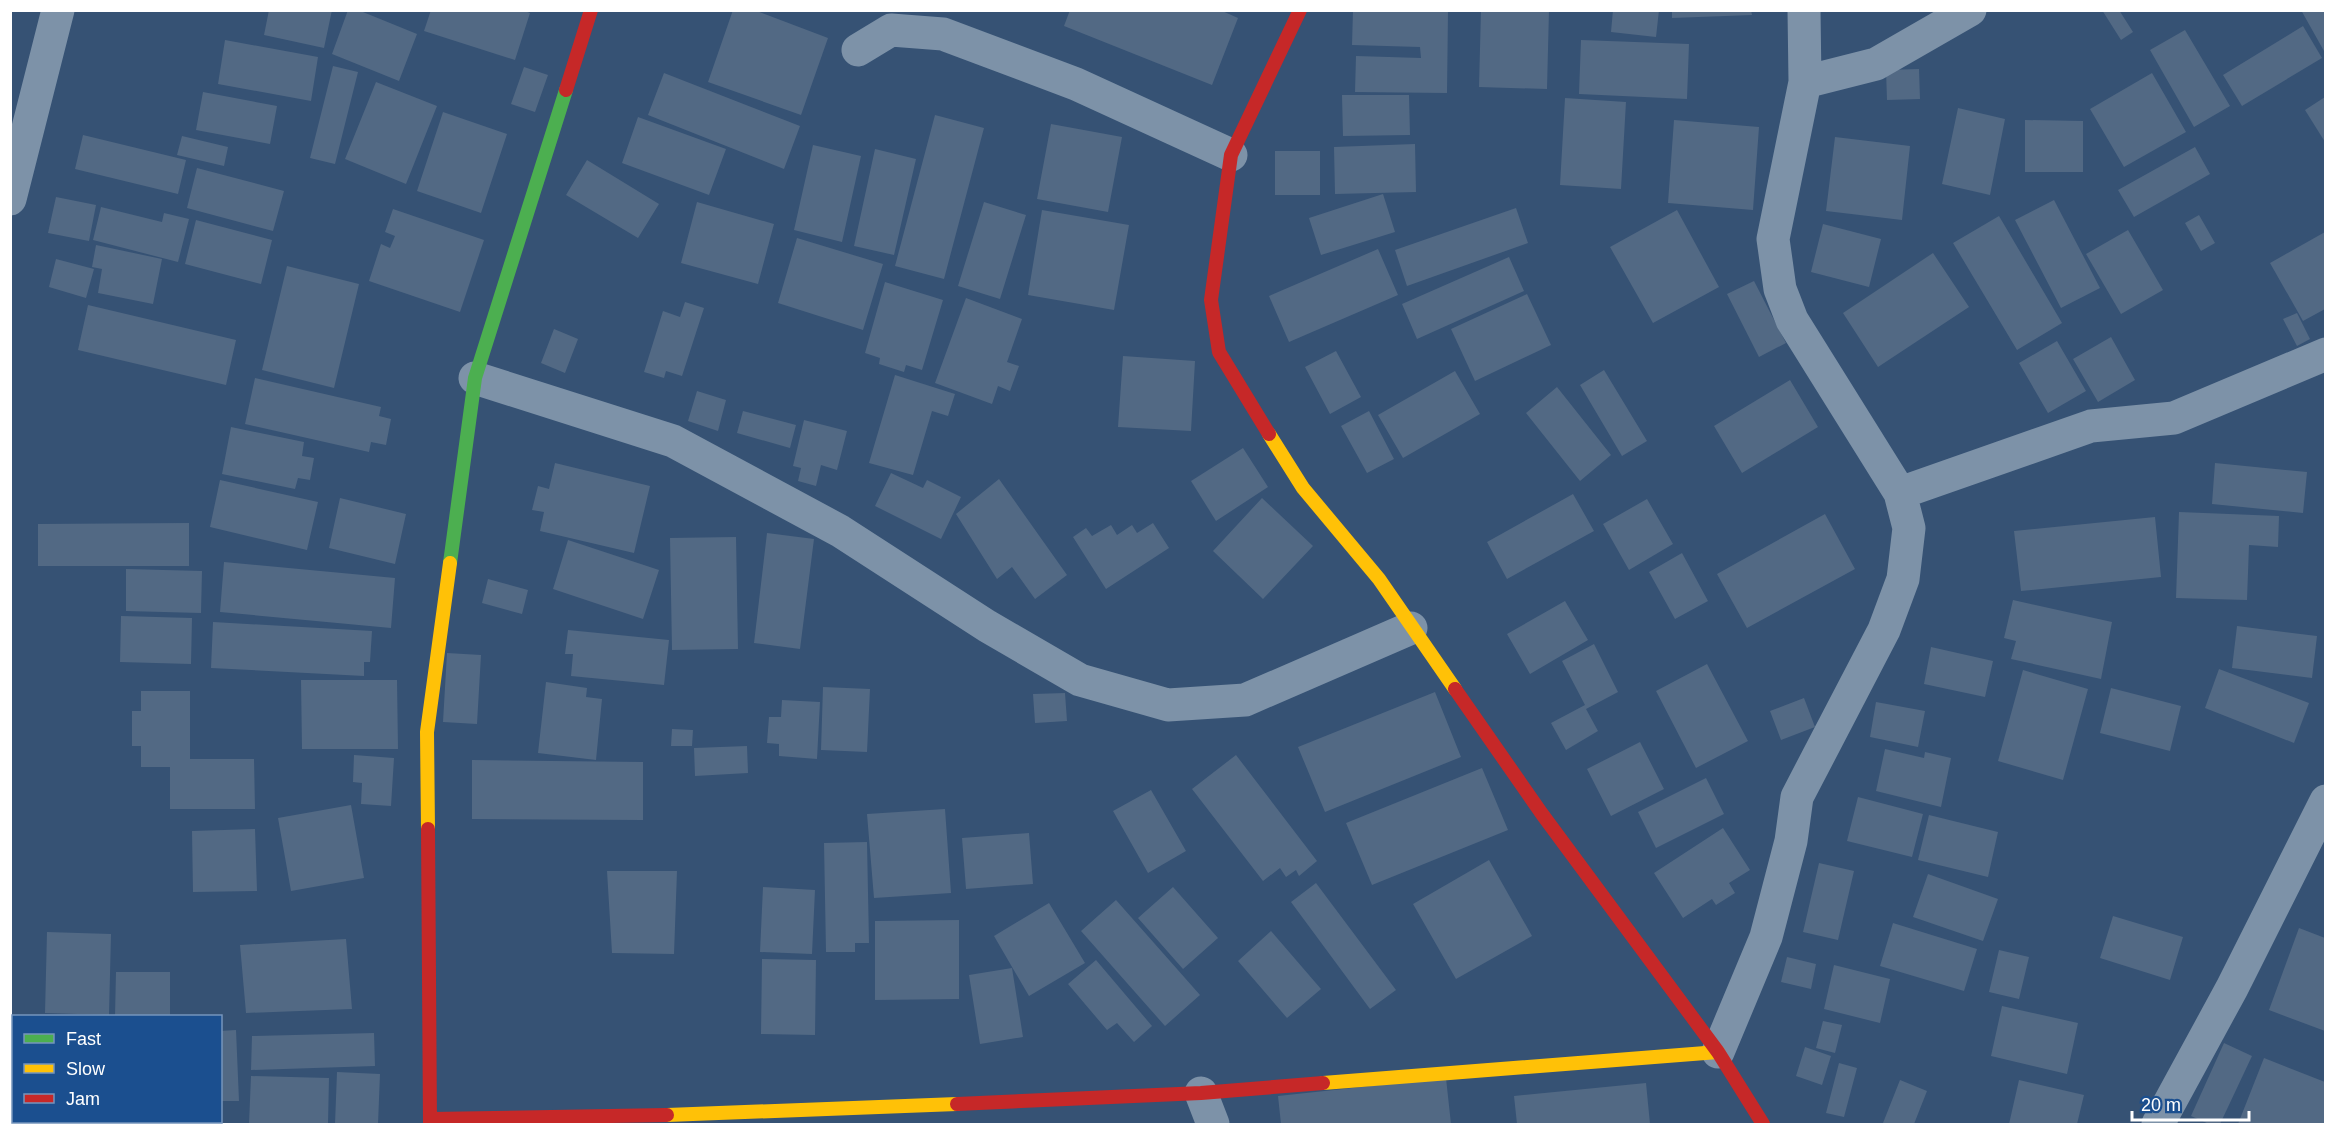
<svg xmlns="http://www.w3.org/2000/svg" width="2336" height="1135" font-family="Arial,sans-serif">
<style>
.building{fill:#526984}
.lines{fill:none;stroke-linecap:round;stroke-linejoin:round}
.street{stroke:#7d92a8;stroke-width:33}
.fast{stroke:#4caf50;stroke-width:14}
.slow{stroke:#ffc107;stroke-width:14}
.jam{stroke:#c62828;stroke-width:14}
</style>
<rect width="100%" height="100%" fill="#365274"/>
<!-- building -->
<path class="building" d="M 269,10 L 332,10 L 324,48 L 264,35 Z
M 348,10 L 358,10 L 417,34 L 399,81 L 332,54 Z
M 431,10 L 522,10 L 530,13 L 515,60 L 424,31 Z
M 733,10 L 754,10 L 828,38 L 801,115 L 708,82 Z
M 1070,10 L 1220,10 L 1238,18 L 1212,85 L 1064,26 Z
M 1353,10 L 1448,12 L 1447,93 L 1355,92 L 1356,56 L 1421,58 L 1420,47 L 1352,45 Z
M 1481,10 L 1549,10 L 1547,89 L 1479,87 Z
M 1613,10 L 1659,10 L 1656,37 L 1611,32 Z
M 1672,10 L 1751,10 L 1752,15 L 1672,18 Z
M 2102,10 L 2119,10 L 2133,32 L 2121,40 Z
M 2301,10 L 2325,10 L 2325,50 L 2324,51 Z
M 2303,26 L 2322,58 L 2242,106 L 2223,75 Z
M 2185,30 L 2230,106 L 2194,127 L 2150,50 Z
M 225,40 L 318,57 L 311,101 L 218,84 Z
M 1581,40 L 1689,44 L 1687,99 L 1579,94 Z
M 333,66 L 358,72 L 335,164 L 310,158 Z
M 524,67 L 548,75 L 535,112 L 511,104 Z
M 1919,69 L 1920,99 L 1887,100 L 1886,70 Z
M 664,73 L 800,126 L 784,169 L 648,115 Z
M 2152,73 L 2186,132 L 2124,167 L 2090,109 Z
M 376,82 L 437,106 L 406,184 L 345,159 Z
M 203,92 L 277,106 L 270,144 L 196,130 Z
M 1342,95 L 1409,95 L 1410,135 L 1343,136 Z
M 2325,97 L 2325,142 L 2305,110 Z
M 1565,98 L 1626,102 L 1621,189 L 1560,185 Z
M 1958,108 L 2005,119 L 1990,195 L 1942,184 Z
M 443,112 L 507,134 L 481,213 L 417,191 Z
M 935,115 L 984,128 L 944,279 L 895,266 Z
M 638,117 L 726,149 L 709,195 L 622,163 Z
M 1674,120 L 1759,127 L 1753,210 L 1668,203 Z
M 2025,120 L 2083,121 L 2083,172 L 2025,172 Z
M 1051,124 L 1122,137 L 1108,212 L 1037,199 Z
M 83,135 L 186,160 L 178,194 L 75,169 Z
M 182,136 L 228,147 L 224,166 L 177,155 Z
M 1835,137 L 1910,146 L 1902,220 L 1826,211 Z
M 1415,144 L 1416,192 L 1335,194 L 1334,147 Z
M 813,145 L 861,156 L 842,242 L 794,230 Z
M 2195,147 L 2210,174 L 2134,217 L 2118,190 Z
M 875,149 L 916,159 L 894,255 L 854,246 Z
M 1275,151 L 1320,151 L 1320,195 L 1275,195 Z
M 587,160 L 659,204 L 638,238 L 566,195 Z
M 197,168 L 284,191 L 273,231 L 187,208 Z
M 1383,194 L 1395,232 L 1321,255 L 1309,218 Z
M 56,197 L 96,205 L 89,241 L 48,233 Z
M 2054,200 L 2100,288 L 2061,308 L 2015,220 Z
M 697,202 L 774,224 L 758,284 L 681,263 Z
M 984,202 L 1026,215 L 1000,299 L 958,286 Z
M 101,207 L 162,222 L 164,213 L 189,219 L 178,262 L 93,240 Z
M 1516,208 L 1528,243 L 1407,286 L 1395,250 Z
M 393,209 L 484,240 L 460,312 L 369,281 L 381,244 L 390,248 L 395,236 L 385,232 Z
M 1042,210 L 1129,225 L 1114,310 L 1028,295 Z
M 1677,210 L 1719,287 L 1653,323 L 1610,247 Z
M 2199,215 L 2215,243 L 2201,251 L 2185,223 Z
M 1999,216 L 2062,323 L 2017,350 L 1953,243 Z
M 196,220 L 272,240 L 261,284 L 185,264 Z
M 1823,224 L 1881,239 L 1869,287 L 1811,272 Z
M 2128,230 L 2163,290 L 2121,314 L 2086,254 Z
M 2325,232 L 2325,309 L 2303,321 L 2270,263 Z
M 797,238 L 883,264 L 863,330 L 778,303 Z
M 96,245 L 162,259 L 153,304 L 98,293 L 102,269 L 92,267 Z
M 1378,249 L 1398,295 L 1289,342 L 1269,296 Z
M 1933,253 L 1969,307 L 1878,367 L 1843,313 Z
M 1509,257 L 1524,291 L 1417,339 L 1402,304 Z
M 56,259 L 94,269 L 86,298 L 49,287 Z
M 287,266 L 359,284 L 334,388 L 262,370 Z
M 1754,281 L 1786,343 L 1759,357 L 1727,294 Z
M 885,282 L 943,300 L 922,370 L 906,365 L 904,372 L 879,364 L 880,358 L 865,353 Z
M 1527,294 L 1551,345 L 1475,381 L 1451,329 Z
M 966,298 L 1022,319 L 1007,362 L 1019,366 L 1010,391 L 998,386 L 992,404 L 935,383 Z
M 685,302 L 704,308 L 682,376 L 666,371 L 664,378 L 644,372 L 663,311 L 680,317 Z
M 88,305 L 236,340 L 226,385 L 78,350 Z
M 2297,313 L 2310,339 L 2297,346 L 2283,319 Z
M 554,329 L 578,339 L 565,373 L 541,363 Z
M 2111,337 L 2135,380 L 2098,402 L 2073,359 Z
M 2057,341 L 2086,391 L 2048,413 L 2019,363 Z
M 1336,351 L 1361,397 L 1330,414 L 1305,367 Z
M 1123,356 L 1195,361 L 1191,431 L 1118,427 Z
M 1604,370 L 1647,441 L 1622,456 L 1580,385 Z
M 1455,371 L 1480,414 L 1403,458 L 1378,415 Z
M 895,375 L 955,394 L 948,416 L 932,411 L 913,475 L 869,463 Z
M 255,378 L 381,407 L 379,416 L 391,419 L 386,445 L 371,442 L 369,452 L 245,424 Z
M 1790,380 L 1818,427 L 1742,473 L 1714,426 Z
M 1557,387 L 1611,455 L 1580,481 L 1526,413 Z
M 697,391 L 726,400 L 718,431 L 688,421 Z
M 743,411 L 796,425 L 790,448 L 737,433 Z
M 1369,411 L 1394,459 L 1367,473 L 1341,426 Z
M 804,420 L 847,431 L 837,470 L 821,465 L 816,486 L 798,481 L 801,468 L 793,466 Z
M 231,427 L 304,442 L 302,456 L 314,458 L 310,480 L 298,478 L 295,489 L 222,474 Z
M 1243,448 L 1268,487 L 1216,521 L 1191,481 Z
M 555,463 L 650,486 L 634,553 L 540,531 L 544,512 L 532,510 L 538,486 L 549,489 Z
M 2215,463 L 2307,472 L 2303,513 L 2212,504 Z
M 891,473 L 923,488 L 927,480 L 961,497 L 941,539 L 875,506 Z
M 999,479 L 1067,575 L 1035,599 L 1012,567 L 997,579 L 956,514 Z
M 220,480 L 318,502 L 307,550 L 210,527 Z
M 1573,494 L 1594,531 L 1507,579 L 1487,542 Z
M 340,498 L 406,514 L 395,564 L 329,548 Z
M 1262,498 L 1313,546 L 1263,599 L 1213,551 Z
M 1647,499 L 1673,544 L 1629,570 L 1603,524 Z
M 2179,512 L 2279,516 L 2278,547 L 2249,545 L 2247,600 L 2176,598 Z
M 1825,514 L 1855,569 L 1747,628 L 1717,574 Z
M 2155,517 L 2161,577 L 2021,591 L 2014,531 Z
M 189,523 L 189,566 L 38,566 L 38,524 Z
M 1153,523 L 1169,548 L 1106,589 L 1073,537 L 1086,528 L 1092,536 L 1111,525 L 1117,535 L 1132,525 L 1137,533 Z
M 767,533 L 814,539 L 800,649 L 754,643 Z
M 736,537 L 738,649 L 672,650 L 670,538 Z
M 568,540 L 659,570 L 643,619 L 553,589 Z
M 1682,553 L 1708,601 L 1675,619 L 1649,572 Z
M 224,562 L 395,578 L 391,628 L 220,612 Z
M 126,569 L 202,571 L 201,613 L 126,611 Z
M 488,579 L 528,590 L 522,614 L 482,603 Z
M 2013,600 L 2112,622 L 2101,679 L 2011,659 L 2016,641 L 2004,638 Z
M 1565,601 L 1588,640 L 1530,674 L 1507,634 Z
M 121,616 L 192,618 L 191,664 L 120,662 Z
M 213,622 L 372,631 L 370,662 L 364,662 L 364,676 L 211,668 Z
M 2237,626 L 2317,636 L 2312,678 L 2232,668 Z
M 568,630 L 669,640 L 664,685 L 571,676 L 573,654 L 565,654 Z
M 1594,644 L 1618,692 L 1586,709 L 1598,731 L 1566,750 L 1551,723 L 1585,705 L 1562,661 Z
M 1931,647 L 1993,661 L 1985,697 L 1924,684 Z
M 447,653 L 481,655 L 477,724 L 443,722 Z
M 1707,664 L 1748,741 L 1696,768 L 1656,691 Z
M 2219,669 L 2309,703 L 2294,743 L 2205,708 Z
M 2023,670 L 2088,689 L 2063,780 L 1998,761 Z
M 301,680 L 397,680 L 398,749 L 302,749 Z
M 546,682 L 587,688 L 586,697 L 602,699 L 596,760 L 538,753 Z
M 823,687 L 870,689 L 867,752 L 821,750 Z
M 2111,688 L 2181,706 L 2170,751 L 2100,733 Z
M 141,691 L 190,691 L 190,759 L 254,759 L 255,809 L 170,809 L 170,767 L 141,767 L 141,746 L 132,746 L 132,711 L 141,711 Z
M 1435,692 L 1461,757 L 1325,812 L 1298,747 Z
M 1065,693 L 1067,721 L 1035,723 L 1033,694 Z
M 1804,698 L 1815,727 L 1781,740 L 1770,711 Z
M 782,700 L 820,702 L 817,759 L 779,756 L 779,744 L 767,743 L 769,717 L 781,717 Z
M 1876,702 L 1925,711 L 1918,747 L 1870,737 Z
M 672,729 L 693,730 L 692,746 L 671,746 Z
M 1640,742 L 1664,789 L 1611,816 L 1587,769 Z
M 747,746 L 748,773 L 695,776 L 694,748 Z
M 1885,749 L 1924,758 L 1925,752 L 1951,758 L 1941,807 L 1876,791 Z
M 354,755 L 394,758 L 391,806 L 361,804 L 362,783 L 353,782 Z
M 1236,755 L 1317,861 L 1299,876 L 1296,870 L 1286,877 L 1280,868 L 1263,881 L 1192,789 Z
M 472,760 L 643,762 L 643,820 L 472,819 Z
M 1482,768 L 1508,830 L 1372,885 L 1346,823 Z
M 1706,778 L 1724,814 L 1656,848 L 1638,812 Z
M 1151,790 L 1186,851 L 1148,873 L 1113,811 Z
M 1858,797 L 1923,814 L 1912,857 L 1847,841 Z
M 351,805 L 364,878 L 291,891 L 278,818 Z
M 945,809 L 951,893 L 874,898 L 867,814 Z
M 1929,815 L 1998,832 L 1988,877 L 1918,860 Z
M 1723,828 L 1750,870 L 1729,883 L 1735,893 L 1716,905 L 1712,899 L 1683,918 L 1654,873 Z
M 255,829 L 257,891 L 193,892 L 192,831 Z
M 1029,833 L 1033,884 L 966,889 L 962,838 Z
M 867,842 L 869,943 L 855,943 L 855,952 L 826,952 L 824,843 Z
M 1489,860 L 1532,936 L 1456,979 L 1413,904 Z
M 1819,863 L 1854,871 L 1838,940 L 1803,932 Z
M 607,871 L 677,871 L 674,954 L 612,953 Z
M 1928,874 L 1998,899 L 1983,941 L 1913,917 Z
M 1316,883 L 1396,990 L 1370,1009 L 1291,902 Z
M 763,887 L 815,890 L 812,954 L 760,952 Z
M 1173,887 L 1218,938 L 1183,969 L 1138,918 Z
M 1116,900 L 1200,995 L 1165,1026 L 1081,931 Z
M 1049,903 L 1085,963 L 1029,996 L 994,936 Z
M 2113,916 L 2183,937 L 2170,980 L 2100,958 Z
M 959,920 L 959,999 L 875,1000 L 875,921 Z
M 1893,923 L 1977,949 L 1964,991 L 1880,966 Z
M 2299,928 L 2325,938 L 2325,1031 L 2269,1010 Z
M 1271,931 L 1321,989 L 1287,1018 L 1238,961 Z
M 47,932 L 111,934 L 109,1015 L 45,1013 Z
M 346,939 L 352,1009 L 246,1013 L 240,945 Z
M 1999,950 L 2029,957 L 2019,999 L 1989,992 Z
M 1787,957 L 1816,964 L 1811,989 L 1781,982 Z
M 762,959 L 816,960 L 815,1035 L 761,1034 Z
M 1096,960 L 1152,1026 L 1134,1042 L 1117,1023 L 1107,1030 L 1068,984 Z
M 1834,965 L 1890,979 L 1880,1023 L 1824,1009 Z
M 1012,968 L 1023,1037 L 980,1044 L 969,975 Z
M 116,972 L 170,972 L 170,1016 L 115,1016 Z
M 2002,1006 L 2078,1023 L 2067,1074 L 1991,1056 Z
M 1823,1021 L 1842,1025 L 1835,1053 L 1816,1048 Z
M 236,1030 L 239,1101 L 220,1101 L 220,1031 Z
M 374,1033 L 375,1066 L 251,1070 L 252,1036 Z
M 2224,1043 L 2252,1056 L 2220,1124 L 2209,1124 L 2191,1116 Z
M 1805,1047 L 1831,1056 L 1822,1085 L 1796,1076 Z
M 2264,1058 L 2325,1082 L 2325,1124 L 2238,1124 Z
M 1839,1063 L 1857,1068 L 1844,1117 L 1826,1113 Z
M 337,1072 L 380,1074 L 378,1124 L 335,1124 Z
M 251,1076 L 329,1078 L 328,1124 L 249,1124 Z
M 1446,1078 L 1451,1124 L 1281,1124 L 1278,1096 Z
M 1900,1080 L 1927,1091 L 1914,1124 L 1883,1123 Z
M 2019,1080 L 2084,1095 L 2077,1124 L 2009,1124 Z
M 1646,1083 L 1650,1124 L 1517,1124 L 1514,1096 Z"/>
<g class="lines">
<!-- street -->
<path class="street" d="M 858,50 L 891,30 L 943,34 L 1076,84 L 1231,155
M 1805,82 L 1876,64 L 1970,10
M 10,199 L 58,10
M 475,378 L 673,441 L 840,531 L 987,626 L 1080,680 L 1168,705 L 1245,700 L 1411,628
M 1900,493 L 2091,426 L 2174,418 L 2326,354
M 1718,1052 L 1766,937 L 1791,841 L 1797,797 L 1884,630 L 1903,579 L 1909,528 L 1900,493 L 1792,320 L 1780,289 L 1773,239 L 1805,82 L 1804,10
M 1201,1093 L 1213,1124
M 2158,1124 L 2232,988 L 2326,801"/>
<!-- fast -->
<path class="fast" d="M 450,563 L 475,378 L 566,90"/>
<!-- slow -->
<path class="slow" d="M 1269,434 L 1303,488 L 1379,579 L 1455,689
M 428,829 L 427,732 L 450,563
M 1323,1083 L 1718,1052
M 667,1115 L 957,1104"/>
<!-- jam -->
<path class="jam" d="M 566,90 L 591,10
M 1269,434 L 1219,352 L 1211,300 L 1231,155 L 1300,10
M 1455,689 L 1542,814 L 1718,1052 L 1763,1124
M 428,829 L 430,1124
M 957,1104 L 1201,1093 L 1323,1083
M 431,1119 L 667,1115"/>
</g>
<!-- border -->
<rect width="2336" height="1135" fill="none" stroke="#ffffff" stroke-width="24"/>
<!-- legend -->
<rect x="12" y="1015" width="210" height="108" fill="#1b4f8f" stroke="#7695bc" stroke-width="1.5"/>
<rect x="24" y="1034" width="30" height="9" fill="#4caf50" stroke="#7695bc" stroke-width="1.5"/>
<text x="66" y="1045" font-size="18" fill="#ffffff">Fast</text>
<rect x="24" y="1064" width="30" height="9" fill="#ffc107" stroke="#7695bc" stroke-width="1.5"/>
<text x="66" y="1075" font-size="18" fill="#ffffff">Slow</text>
<rect x="24" y="1094" width="30" height="9" fill="#c62828" stroke="#7695bc" stroke-width="1.5"/>
<text x="66" y="1105" font-size="18" fill="#ffffff">Jam</text>
<!-- scale -->
<path d="M2132 1111v9h117v-9" fill="none" stroke="#ffffff" stroke-width="3"/>
<text x="2141" y="1111" font-size="18" fill="#ffffff" stroke="#1b4f8f" stroke-width="4.5" paint-order="stroke">20 m</text>
</svg>
